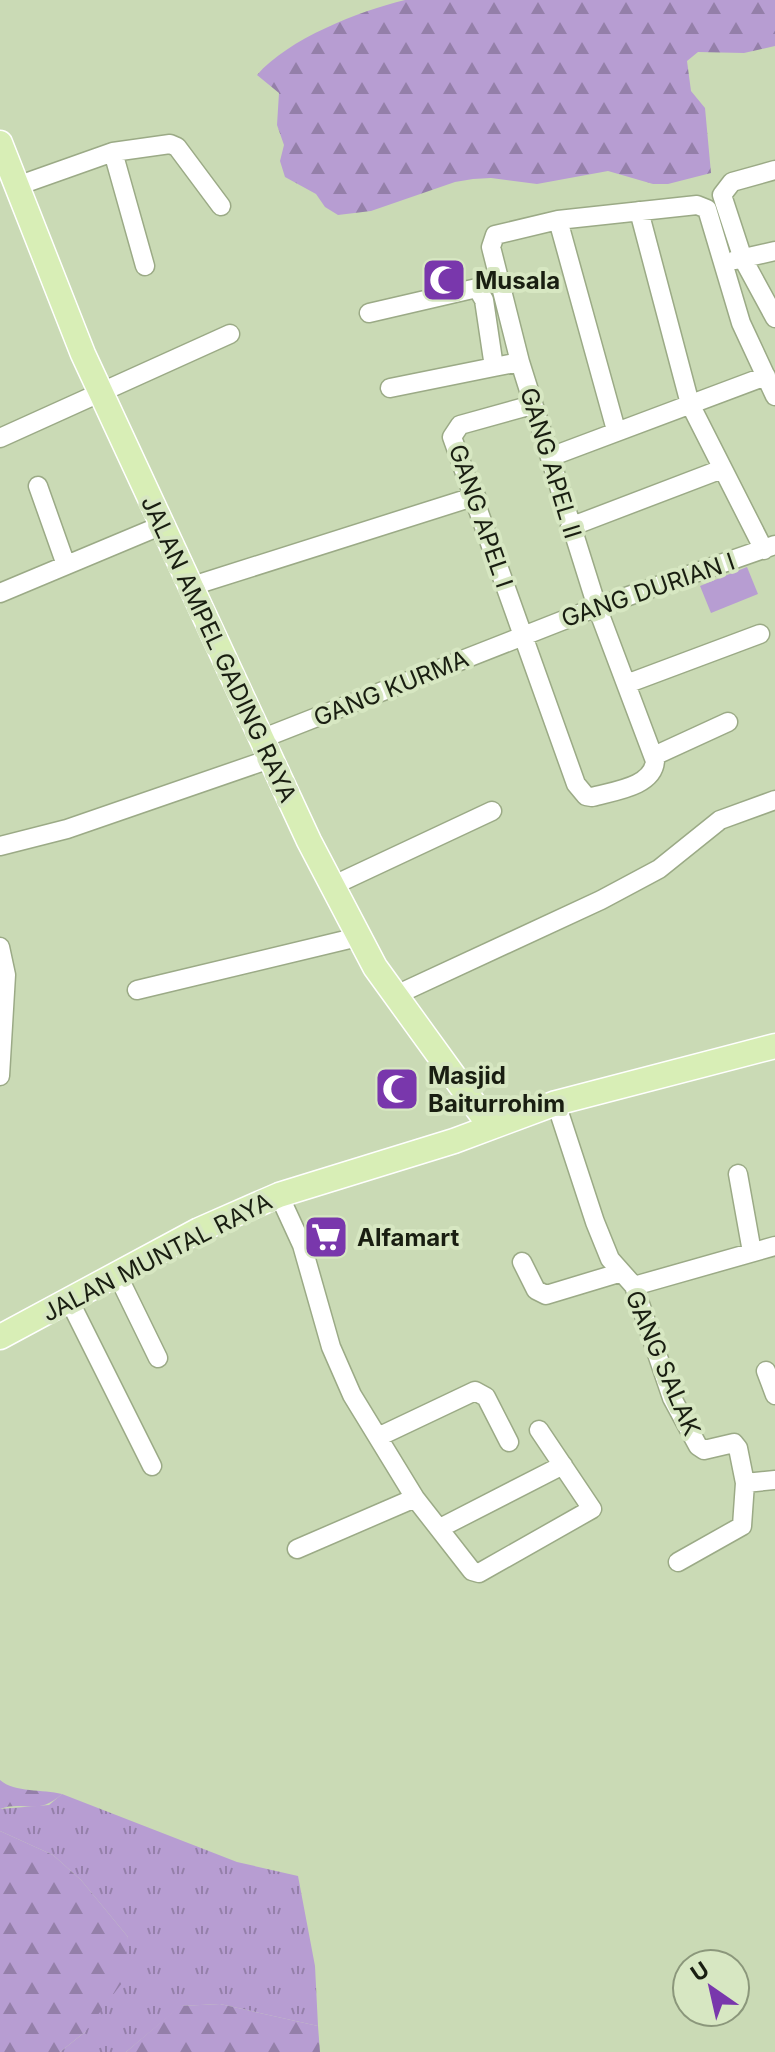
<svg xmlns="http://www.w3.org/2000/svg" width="775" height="2052" font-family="Inter,sans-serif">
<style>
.grass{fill:url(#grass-tufts)}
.forest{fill:url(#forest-firs)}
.pitch{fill:#b79dd2}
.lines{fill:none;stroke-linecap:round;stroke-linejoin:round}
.minor-casing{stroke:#9baa86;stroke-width:21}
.major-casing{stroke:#fff;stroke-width:27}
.minor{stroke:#fff;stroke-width:18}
.major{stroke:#d8eeb6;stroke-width:24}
.labels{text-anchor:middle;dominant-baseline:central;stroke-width:8;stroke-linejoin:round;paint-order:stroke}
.poi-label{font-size:24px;font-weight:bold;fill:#191e11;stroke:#d7e7c2;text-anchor:start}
.street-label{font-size:24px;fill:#191e11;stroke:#d7e7c2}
</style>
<defs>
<pattern id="grass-tufts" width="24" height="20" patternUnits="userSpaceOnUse" patternTransform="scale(2)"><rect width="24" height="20" fill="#b79dd2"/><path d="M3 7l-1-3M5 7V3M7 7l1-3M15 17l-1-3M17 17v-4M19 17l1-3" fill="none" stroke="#947fa9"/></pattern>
<pattern id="forest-firs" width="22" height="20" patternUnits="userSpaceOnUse" patternTransform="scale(2)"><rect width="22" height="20" fill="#b79dd2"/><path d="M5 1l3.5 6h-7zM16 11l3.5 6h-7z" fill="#947fa9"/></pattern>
</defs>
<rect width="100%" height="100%" fill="#cadab5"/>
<!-- grass -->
<path class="grass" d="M 62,1794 L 237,1862 L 298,1876 L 315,1966 L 318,2026 L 220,2004 L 181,2006 L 126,2052 L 60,2052 L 85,2032 L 128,1937 L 81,1880 L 53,1855 L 0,1831 L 0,1809 L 49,1805 Z"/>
<!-- forest -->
<path class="forest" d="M 405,0 L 775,0 L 775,46 L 744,53 L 698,52 L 687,61 L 691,91 L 705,108 L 711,173 L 668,184 L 653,184 L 608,171 L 537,184 L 491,178 L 473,179 L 455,182 L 371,211 L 338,215 L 325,207 L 316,194 L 285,177 L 280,161 L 284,145 L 277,125 L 279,93 L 257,75 C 288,39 359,11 405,0 Z
M 0,1780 C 15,1793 43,1789 62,1794 C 36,1817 25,1800 0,1809 Z
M 0,1831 L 53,1855 L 81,1880 L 128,1937 L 122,1983 L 85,2032 L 60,2052 L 0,2052 Z
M 220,2004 L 318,2026 L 320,2052 L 126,2052 L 180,2006 Z"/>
<!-- pitch -->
<path class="pitch" d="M 747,567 L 758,594 L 711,613 L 700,586 Z"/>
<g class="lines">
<!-- minor casing -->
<g class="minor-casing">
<path id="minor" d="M 113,152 L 145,266
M 775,170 L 732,182 L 722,195 L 743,259 L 775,318
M 17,186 L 113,152 L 170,144 L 177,147 L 221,206
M 639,211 L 690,404 L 764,550
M 558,220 L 616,430
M 735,260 L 775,251
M 369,313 L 477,288 L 484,300 L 494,367 L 520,362 L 597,607 L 655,761 C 653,787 613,791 592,797 L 586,796 L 576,784 L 452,437 L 460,425 L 532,405
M 520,362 L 491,247 L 495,235 L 558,220 L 697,205 L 707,209 L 741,323 L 775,396
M 390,388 L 494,367
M 0,438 L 230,334
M 550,457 L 766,376
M 38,486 L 66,565
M 570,527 L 722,469
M 189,587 L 476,496
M 0,593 L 160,526
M 629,683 L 760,634
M 261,739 L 597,607 L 775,545
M 654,756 L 728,722
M 0,846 L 67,829 L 270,759
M 332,886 L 492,811
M 0,947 L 6,975 L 0,1076
M 137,990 L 358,937
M 396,995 L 601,900 L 659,869 L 720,820 L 775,800
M 556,1103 L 595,1222 L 610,1259 L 634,1286 L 672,1398 L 698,1446 L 704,1450 L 734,1443 L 738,1448 L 745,1483 L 775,1480
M 738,1174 L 752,1252
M 279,1195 L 302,1245 L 331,1347 L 352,1395 L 415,1498 L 472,1571 L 479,1573 L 592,1509 L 539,1430
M 522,1262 L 536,1290 L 546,1295 L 619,1273
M 118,1276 L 158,1358
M 634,1286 L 775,1246
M 69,1300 L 152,1466
M 766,1371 L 775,1395
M 378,1437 L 475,1391 L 486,1397 L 509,1442
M 440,1528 L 563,1465
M 297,1549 L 415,1498
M 678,1562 L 742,1526 L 745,1483"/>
</g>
<!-- major casing -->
<g class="major-casing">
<path id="major" d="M 0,143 L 83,354 L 309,841 L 375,967 L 490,1126
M 0,1337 L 199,1230 L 279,1195 L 454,1141 L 556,1103 L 775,1046"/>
</g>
<!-- minor -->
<use href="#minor" class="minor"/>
<!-- major -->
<use href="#major" class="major"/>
</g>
<!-- icons -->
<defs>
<g id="mosque-square" transform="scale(2.3)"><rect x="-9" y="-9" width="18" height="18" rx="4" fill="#7937ac" stroke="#d7e7c2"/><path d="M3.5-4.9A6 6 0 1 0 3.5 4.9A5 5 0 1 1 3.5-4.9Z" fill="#fff"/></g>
<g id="supermarket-square" transform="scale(2.3)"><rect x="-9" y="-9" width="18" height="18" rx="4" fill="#7937ac" stroke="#d7e7c2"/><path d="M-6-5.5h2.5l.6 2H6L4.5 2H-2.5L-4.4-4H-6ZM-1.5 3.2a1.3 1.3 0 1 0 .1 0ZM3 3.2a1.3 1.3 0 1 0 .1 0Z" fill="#fff"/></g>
</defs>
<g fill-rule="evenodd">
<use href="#mosque-square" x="444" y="280"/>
<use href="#mosque-square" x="397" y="1089"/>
<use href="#supermarket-square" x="326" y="1237"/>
</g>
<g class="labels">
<!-- poi labels -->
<g class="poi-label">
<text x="475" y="280">Musala</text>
<text x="428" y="1075">Masjid<tspan x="428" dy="28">Baiturrohim</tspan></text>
<text x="357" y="1237">Alfamart</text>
</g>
<!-- street labels -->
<g class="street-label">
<text transform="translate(551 463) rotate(73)">GANG APEL II</text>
<text transform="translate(481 516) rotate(71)">GANG APEL I</text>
<text transform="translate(648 590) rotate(-19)">GANG DURIAN I</text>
<text transform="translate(219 649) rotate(65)">JALAN AMPEL GADING RAYA</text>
<text transform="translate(391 688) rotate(-22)">GANG KURMA</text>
<text transform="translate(157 1257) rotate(-27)">JALAN MUNTAL RAYA</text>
<text transform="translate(663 1363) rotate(67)">GANG SALAK</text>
</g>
</g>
<!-- north arrow -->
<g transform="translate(711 1988) rotate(326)"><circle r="38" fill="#d7e7c2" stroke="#8b977b" stroke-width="2"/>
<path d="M0-6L14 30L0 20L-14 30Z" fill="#7937ac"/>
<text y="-12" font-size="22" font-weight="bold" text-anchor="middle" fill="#191e11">U</text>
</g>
</svg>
